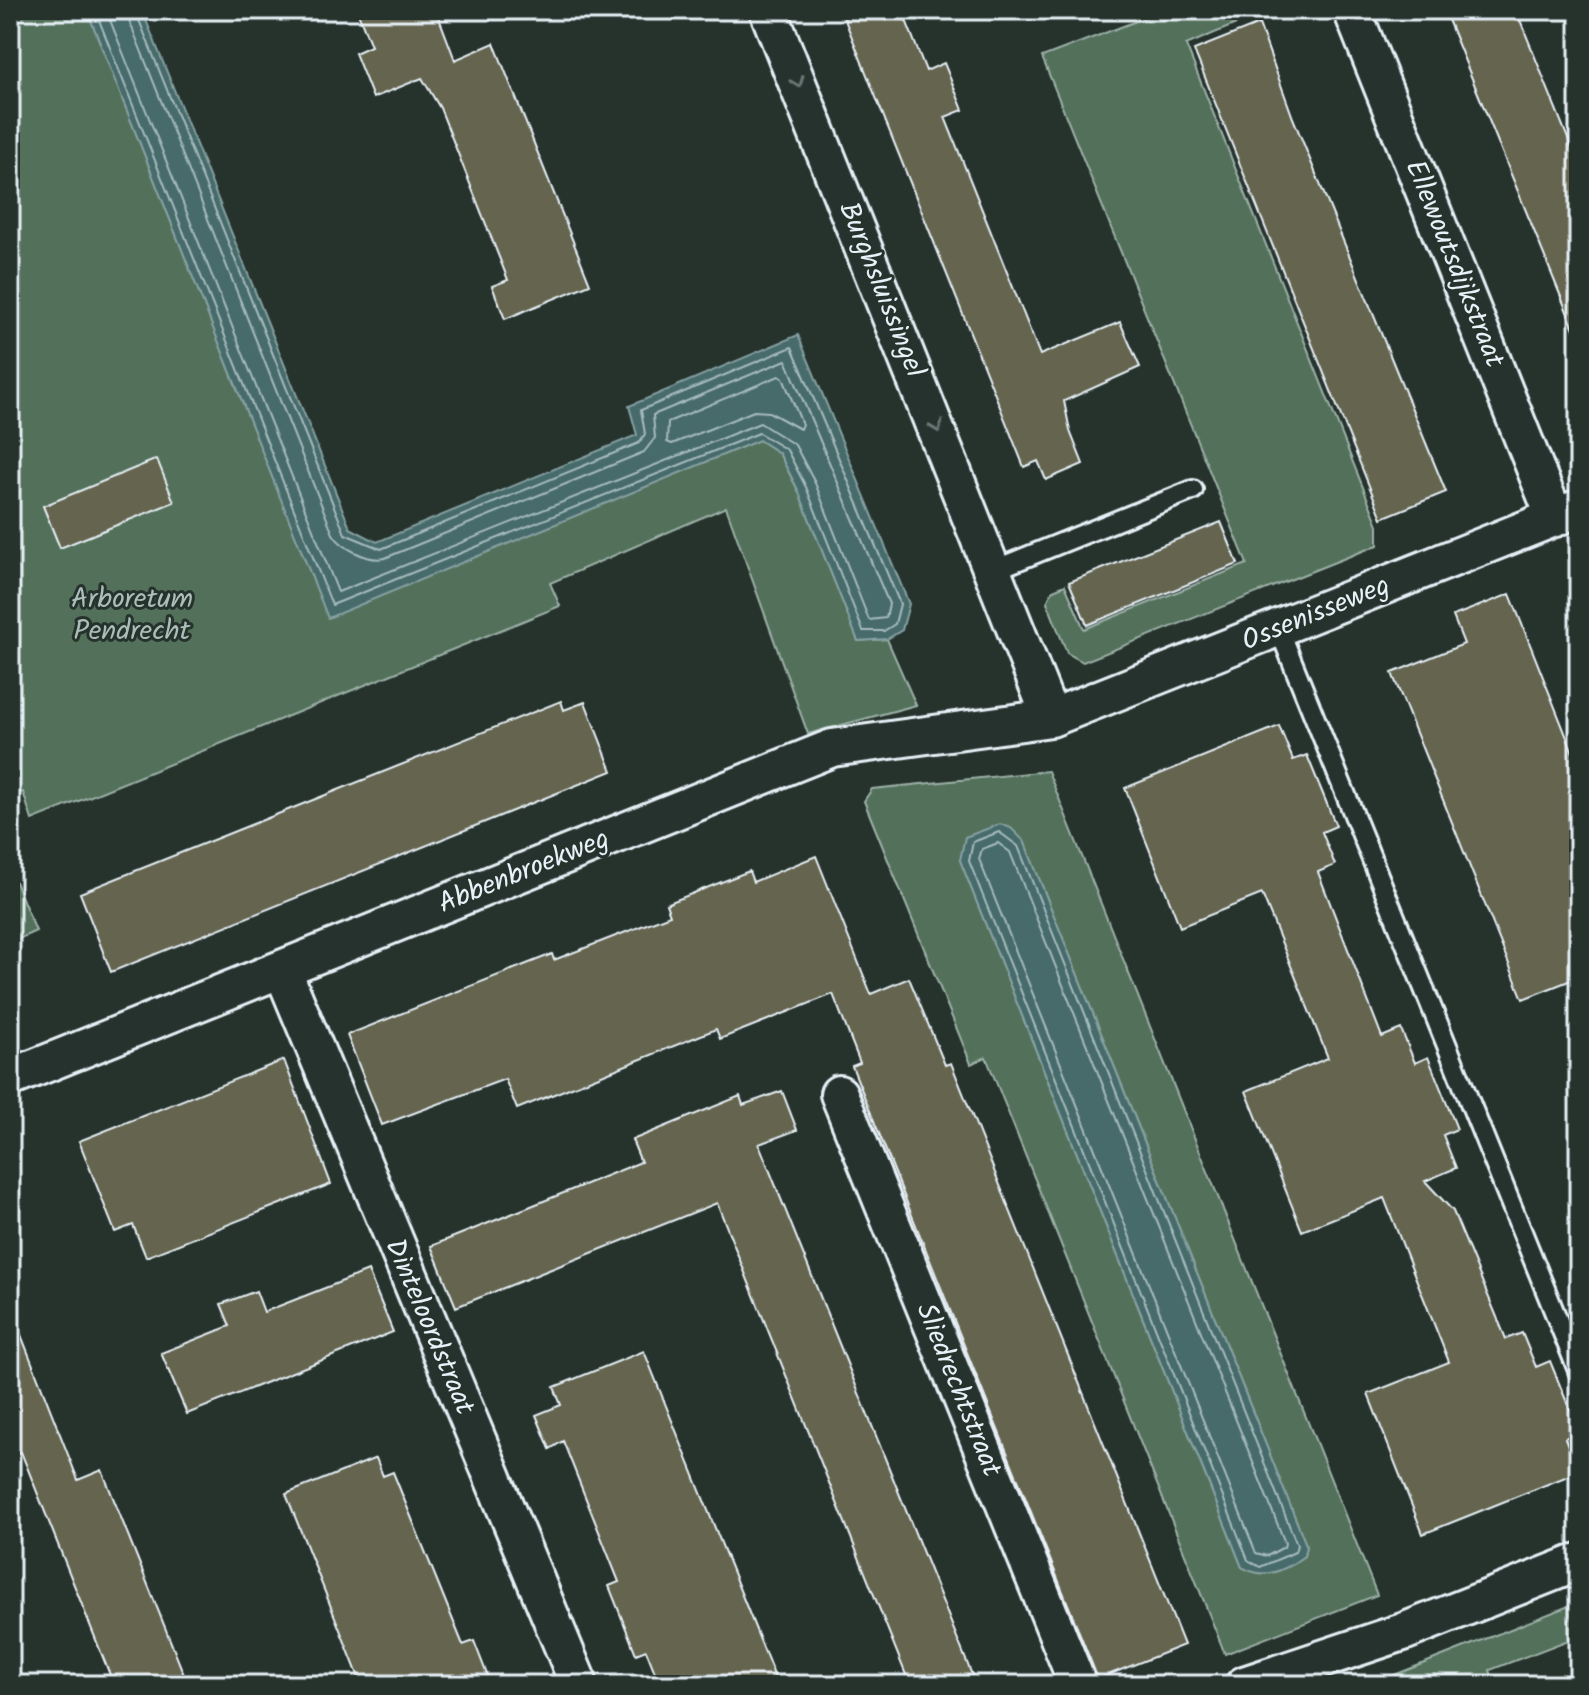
<svg xmlns="http://www.w3.org/2000/svg" width="1589" height="1695" font-family="Kalam,sans-serif">
<style>
.green{fill:#52715a;stroke:#9db1a9;stroke-width:2;fill-rule:evenodd}
.water{fill:#466b6a;stroke:#87a1a3;stroke-width:2}
.lines{fill:none;stroke-linecap:round;stroke-linejoin:round}
.shore{stroke:#a7bbbf;stroke-width:2}
.building{fill:#656550;stroke:#e8f1f8;stroke-width:2}
.lane-casing{stroke:#e8f1f8;stroke-width:24}
.street-casing{stroke:#e8f1f8;stroke-width:42}
.lane{stroke:#26332d;stroke-width:18}
.street{stroke:#26332d;stroke-width:36}
.oneway{stroke:#6a7674}
.labels{text-anchor:middle;dominant-baseline:central;stroke-width:6;stroke-linejoin:round;paint-order:stroke}
.street-label{font-size:28px;fill:#e8f1f8;stroke:#26332d}
.park-label{font-size:28px;fill:#acbeb9;stroke:#26332d}
</style>
<rect width="100%" height="100%" fill="#26332d"/>
<filter id="ink" filterUnits="userSpaceOnUse"><feTurbulence type="fractalNoise" baseFrequency=".0125" numOctaves="2"/><feDisplacementMap in="SourceGraphic" scale="16" xChannelSelector="R" yChannelSelector="G"/><feConvolveMatrix kernelMatrix="1 2 1 2 8 2 1 2 1" color-interpolation-filters="sRGB"/></filter>
<g filter="url(#ink)">
<!-- green -->
<path class="green" d="M 10,10 L 87,10 L 328,617 L 759,440 L 779,453 L 798,490 L 858,641 L 887,639 L 916,705 L 808,734 L 726,507 L 550,583 L 560,606 L 32,820 L 23,792 L 10,797 Z
M 1165,10 L 1258,10 L 1260,14 L 1186,45 L 1378,525 L 1378,545 L 1083,662 L 1067,653 L 1047,602 L 1053,590 L 1065,585 L 1084,629 L 1247,564 L 1042,57 Z
M 1048,771 L 1377,1595 L 1225,1654 L 986,1057 L 971,1064 L 864,801 L 872,789 ZM 1024,841 L 1306,1545 L 1304,1556 C 1282,1572 1267,1580 1242,1567 L 960,860 Z
M 10,870 L 36,931 L 10,943 Z
M 1579,1602 L 1579,1636 L 1490,1670 L 1495,1685 L 1369,1685 Z"/>
<!-- water -->
<path class="water" d="M 87,10 L 142,10 L 350,528 L 377,542 L 637,435 L 629,406 L 798,335 L 909,604 L 902,630 L 887,639 L 858,641 L 798,490 L 779,453 L 759,440 L 328,618 Z
M 1000,824 L 1011,828 L 1024,841 L 1306,1545 L 1304,1556 C 1284,1571 1265,1580 1242,1567 L 960,860 L 965,837 Z"/>
<g class="lines">
<!-- shore -->
<path class="shore" d="M 95,10 L 332,605 L 759,433 L 787,450 L 806,487 L 863,631 L 884,631 L 895,624 L 900,604 L 792,347 L 641,410 L 645,434 L 639,443 L 381,549 L 345,534 L 135,10
M 106,10 L 338,592 L 760,423 L 795,445 L 815,483 L 869,620 L 886,618 L 889,604 L 786,360 L 653,415 L 655,438 L 644,452 L 385,558 C 368,562 342,548 333,534 L 125,10
M 779,376 L 783,378 L 802,424 L 800,429 L 769,412 L 754,411 L 672,444 L 667,442 L 668,422 Z
M 999,832 L 1018,846 L 1297,1545 L 1295,1552 L 1260,1567 L 1248,1560 L 969,861 L 973,842 Z
M 998,843 L 1010,852 L 1285,1543 L 1284,1547 L 1267,1556 L 1256,1553 L 979,859 L 982,849 Z"/>
</g>
<!-- building -->
<path class="building" d="M 357,10 L 436,10 L 455,60 L 494,43 L 590,284 L 505,319 L 492,286 L 508,280 L 440,108 L 422,78 L 373,98 L 355,53 L 371,46 Z
M 841,10 L 902,10 L 926,71 L 944,63 L 963,110 L 945,117 L 1040,355 L 1120,322 L 1140,367 L 1064,401 L 1070,431 L 1083,464 L 1046,480 L 1038,461 L 1024,467 Z
M 1444,10 L 1516,10 L 1579,166 L 1579,341 Z
M 1259,24 L 1293,118 L 1446,492 L 1382,518 L 1194,50 Z
M 157,459 L 174,502 L 60,548 L 43,506 Z
M 1221,522 L 1238,564 L 1087,625 L 1069,582 Z
M 1510,594 L 1579,768 L 1579,977 L 1523,999 L 1392,673 L 1464,644 L 1453,616 Z
M 561,701 L 564,710 L 585,702 L 612,771 L 111,972 L 80,893 Z
M 1279,726 L 1293,760 L 1307,755 L 1336,826 L 1322,832 L 1335,865 L 1318,872 L 1382,1037 L 1401,1029 L 1415,1063 L 1428,1057 L 1457,1129 L 1443,1135 L 1456,1168 L 1425,1181 L 1453,1211 L 1506,1339 L 1522,1333 L 1536,1367 L 1550,1361 L 1579,1432 L 1565,1438 L 1578,1472 L 1423,1534 L 1368,1394 L 1449,1362 L 1384,1198 L 1302,1231 L 1246,1091 L 1328,1058 L 1262,894 L 1180,927 L 1125,788 Z
M 816,856 L 871,994 L 909,978 L 945,1065 L 951,1063 L 1184,1645 L 1098,1679 L 852,1066 L 860,1063 L 833,994 L 720,1039 L 716,1029 L 517,1109 L 505,1079 L 382,1125 L 347,1035 L 552,954 L 554,960 L 670,915 L 666,904 L 749,871 L 753,882 Z
M 284,1060 L 331,1184 L 146,1257 L 133,1225 L 115,1232 L 79,1141 Z
M 782,1091 L 797,1130 L 759,1144 L 976,1685 L 910,1685 L 717,1203 L 456,1307 L 431,1246 L 641,1162 L 632,1140 L 740,1096 L 743,1105 Z
M 368,1271 L 393,1332 L 187,1414 L 161,1353 L 230,1326 L 221,1304 L 256,1291 L 264,1312 Z
M 10,1317 L 14,1317 L 78,1480 L 102,1470 L 188,1685 L 114,1685 L 21,1452 L 10,1456 Z
M 644,1351 L 778,1685 L 660,1685 L 646,1650 L 636,1654 L 609,1586 L 619,1582 L 563,1441 L 550,1449 L 536,1415 L 561,1405 L 554,1387 Z
M 376,1458 L 383,1476 L 393,1472 L 463,1645 L 474,1641 L 491,1685 L 362,1685 L 286,1494 Z"/>
<g class="lines">
<!-- lane casing -->
<g class="lane-casing">
<path id="lane" d="M 994,570 L 1193,490
M 1279,629 L 1579,1373"/>
</g>
<!-- street casing -->
<g class="street-casing">
<path id="street" d="M 768,10 L 1051,718
M 1352,10 L 1555,518
M 282,969 L 579,1685
M 10,1078 L 832,748 L 1051,718 L 1579,508
M 839,1094 L 1078,1685
M 1244,1685 L 1403,1632 L 1579,1562"/>
</g>
<!-- lane -->
<use href="#lane" class="lane"/>
<!-- street -->
<use href="#street" class="street"/>
</g>
<!-- one-way arrows -->
<defs><path id="oneway-chevron" d="M-2-3.5L2.5 0L-2 3.5" fill="none" stroke-width="1.6" stroke-linecap="round" stroke-linejoin="round" transform="scale(2)"/></defs>
<g class="oneway">
<use href="#oneway-chevron" transform="translate(798 82) rotate(68)"/>
<use href="#oneway-chevron" transform="translate(937 427) rotate(68)"/>
</g>
</g>
<g class="labels">
<!-- street labels -->
<g class="street-label">
<text transform="translate(1454 264) rotate(68)">Ellewoutsdijkstraat</text>
<text transform="translate(881 290) rotate(68)">Burghsluissingel</text>
<text transform="translate(1316 614) rotate(-22)">Ossenisseweg</text>
<text transform="translate(524 872) rotate(-22)">Abbenbroekweg</text>
<text transform="translate(429 1327) rotate(67)">Dinteloordstraat</text>
<text transform="translate(958 1390) rotate(68)">Sliedrechtstraat</text>
</g>
<!-- park labels -->
<g class="park-label">
<text x="132" y="599">Arboretum<tspan x="132" dy="32">Pendrecht</tspan></text>
</g>
</g>
<!-- margin -->
<rect width="1589" height="1695" fill="none" stroke="#26332d" stroke-width="40"/>
<rect x="20" y="20" width="1549" height="1655" fill="none" stroke="#e8f1f8" stroke-width="3" filter="url(#ink)"/>
</svg>
